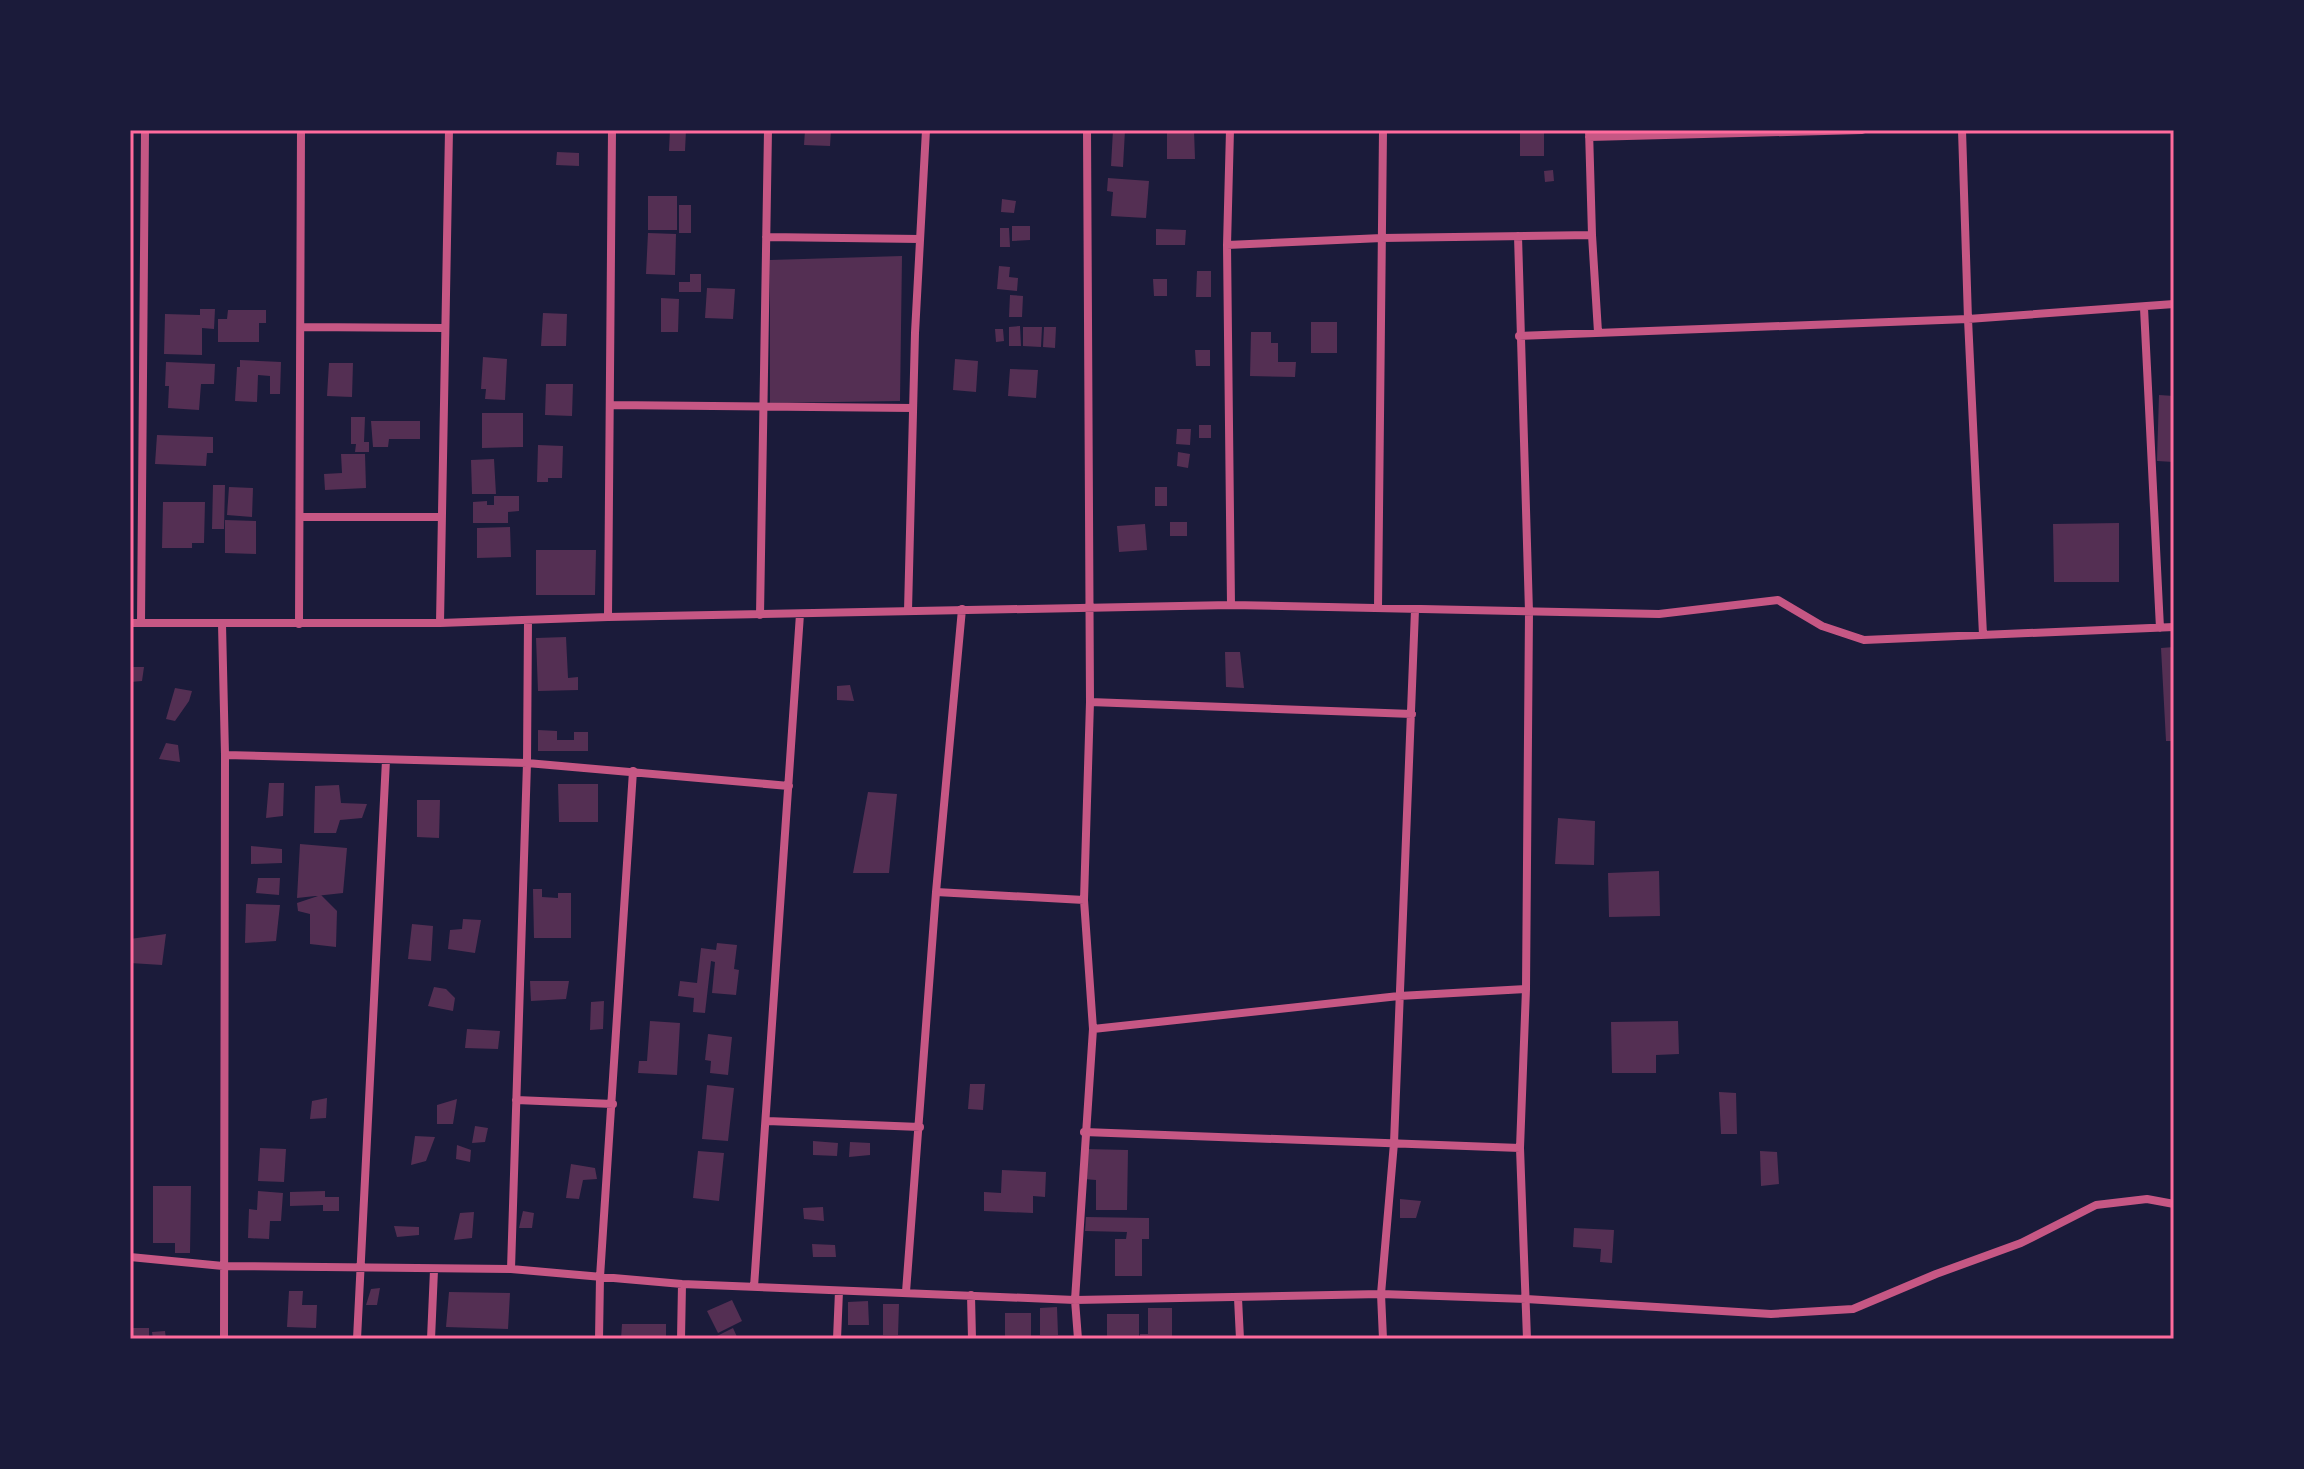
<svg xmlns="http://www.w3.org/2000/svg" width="2304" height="1469" font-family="Cabin,sans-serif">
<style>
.building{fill:#542f53}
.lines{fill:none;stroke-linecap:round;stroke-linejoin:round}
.minor{stroke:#c65784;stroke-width:8}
.neatline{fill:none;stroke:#ff6b9d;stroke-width:3}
</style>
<rect width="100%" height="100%" fill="#1b1b3a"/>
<!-- building -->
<path class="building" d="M 670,130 L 686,130 L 685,151 L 669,151 Z
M 805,130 L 831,130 L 830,146 L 804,145 Z
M 1113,130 L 1125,130 L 1123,167 L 1111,166 Z
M 1167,130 L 1194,130 L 1195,159 L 1167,159 Z
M 1520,130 L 1544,130 L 1544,156 L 1520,156 Z
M 557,152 L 579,153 L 579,166 L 556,165 Z
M 1553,170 L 1554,181 L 1545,182 L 1544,171 Z
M 1108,178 L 1149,181 L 1146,218 L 1111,216 L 1113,192 L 1107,191 Z
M 648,196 L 677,196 L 677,230 L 648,230 Z
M 1002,199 L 1016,201 L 1014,213 L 1001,212 Z
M 679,205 L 691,205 L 691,233 L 679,233 Z
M 1012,226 L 1030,226 L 1030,240 L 1012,241 Z
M 1000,228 L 1009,228 L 1010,247 L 1000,247 Z
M 1156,229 L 1186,230 L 1185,245 L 1156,245 Z
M 648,233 L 676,234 L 675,275 L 646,274 Z
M 902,256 L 900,401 L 770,403 L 770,260 Z
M 999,266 L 1010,267 L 1009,277 L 1018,278 L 1017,291 L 997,289 Z
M 1197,271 L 1211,271 L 1211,297 L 1196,297 Z
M 690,274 L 701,274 L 701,292 L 679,292 L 679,282 L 690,282 Z
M 1153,279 L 1167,279 L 1167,296 L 1154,296 Z
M 707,288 L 735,289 L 733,319 L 705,318 Z
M 1010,295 L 1023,296 L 1022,317 L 1009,317 Z
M 661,298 L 679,299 L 678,332 L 661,332 Z
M 200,309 L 215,309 L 214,329 L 202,328 L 202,355 L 164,354 L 165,314 L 200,315 Z
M 228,310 L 266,310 L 266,323 L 259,323 L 259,342 L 218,342 L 218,319 L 227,319 Z
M 543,313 L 567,314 L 566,346 L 541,346 Z
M 1311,322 L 1337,322 L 1337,353 L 1311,353 Z
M 1020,326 L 1021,346 L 1009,346 L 1009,327 Z
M 1023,327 L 1042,327 L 1041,347 L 1023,346 Z
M 1044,327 L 1056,327 L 1055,348 L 1043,347 Z
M 995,329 L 1003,329 L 1004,341 L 996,342 Z
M 1251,332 L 1271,332 L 1271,343 L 1278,343 L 1278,362 L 1296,362 L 1295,377 L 1250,376 Z
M 1195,350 L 1210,350 L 1210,366 L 1196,366 Z
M 483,357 L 507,359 L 505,400 L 485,399 L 486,389 L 481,389 Z
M 955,359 L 978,361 L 976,392 L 953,390 Z
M 240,360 L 281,362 L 280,394 L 270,394 L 270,376 L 258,375 L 257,402 L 235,401 L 237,367 L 240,367 Z
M 166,362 L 215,364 L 214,384 L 201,384 L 199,410 L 168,408 L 169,386 L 165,386 Z
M 329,363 L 353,363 L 352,397 L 327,396 Z
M 1010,369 L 1038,370 L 1036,398 L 1008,396 Z
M 546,384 L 573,384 L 572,416 L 545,415 Z
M 2159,395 L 2174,396 L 2174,462 L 2157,461 Z
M 482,413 L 523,413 L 523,447 L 482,448 Z
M 351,417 L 365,417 L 364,442 L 369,442 L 369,452 L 355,452 L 356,444 L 351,444 Z
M 371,421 L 420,421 L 420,439 L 389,439 L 388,447 L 373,447 Z
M 1199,425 L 1211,425 L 1211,438 L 1199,438 Z
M 1177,429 L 1191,429 L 1190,445 L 1176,444 Z
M 157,435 L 213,437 L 213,453 L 207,453 L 206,466 L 155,464 Z
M 538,445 L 563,446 L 562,478 L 548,478 L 548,482 L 537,482 Z
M 1178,452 L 1190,454 L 1188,468 L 1177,466 Z
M 341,454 L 365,454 L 366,488 L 325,490 L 324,474 L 342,473 Z
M 494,459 L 496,494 L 472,494 L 471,460 Z
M 213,485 L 225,485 L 224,529 L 212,529 Z
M 229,487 L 253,488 L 252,517 L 227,515 Z
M 1155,487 L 1167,487 L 1167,506 L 1155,506 Z
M 494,496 L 519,496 L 519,511 L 508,512 L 508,523 L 473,523 L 473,502 L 487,501 L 487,505 L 494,505 Z
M 163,502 L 205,502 L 204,543 L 192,543 L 192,548 L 162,548 Z
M 225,520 L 256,521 L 256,554 L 225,553 Z
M 1170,522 L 1187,522 L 1187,536 L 1170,536 Z
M 2119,523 L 2119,582 L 2054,582 L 2053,524 Z
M 1145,524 L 1147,550 L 1119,552 L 1117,526 Z
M 510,527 L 511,557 L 477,558 L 477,528 Z
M 536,550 L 596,550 L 595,595 L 536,595 Z
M 566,637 L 568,678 L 578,677 L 578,690 L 538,691 L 536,638 Z
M 2174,647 L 2174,741 L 2166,741 L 2161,648 Z
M 1225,652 L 1240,652 L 1244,688 L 1226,687 Z
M 130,667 L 144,667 L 142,681 L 130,682 Z
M 850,685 L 854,701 L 837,700 L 837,686 Z
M 175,688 L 192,691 L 189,701 L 175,721 L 166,719 Z
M 538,730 L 557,731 L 557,740 L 574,740 L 574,732 L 588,732 L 588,751 L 538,751 Z
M 166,743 L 178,745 L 180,762 L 159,759 Z
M 269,783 L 284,783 L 283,816 L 266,818 Z
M 558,784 L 598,784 L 598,822 L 559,822 Z
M 339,785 L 341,803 L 367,804 L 362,818 L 340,820 L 336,833 L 314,833 L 315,786 Z
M 868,792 L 897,794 L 889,873 L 853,873 Z
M 417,800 L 440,800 L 439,838 L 417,837 Z
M 1558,818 L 1595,821 L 1594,865 L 1555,864 Z
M 300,844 L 347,848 L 343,893 L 297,898 Z
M 251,846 L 282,849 L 282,863 L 251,864 Z
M 1659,871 L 1660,916 L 1609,917 L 1608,873 Z
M 258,878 L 280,878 L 279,895 L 256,893 Z
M 533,889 L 542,889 L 542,897 L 558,898 L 558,893 L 571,893 L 571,938 L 534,938 Z
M 321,895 L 337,911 L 336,947 L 310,944 L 310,914 L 298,911 L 297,903 Z
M 246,904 L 280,905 L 276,941 L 245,943 Z
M 463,919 L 481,920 L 475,953 L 448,949 L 450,930 L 462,929 Z
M 412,924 L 433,926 L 431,961 L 408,959 Z
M 166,934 L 162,965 L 130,963 L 130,939 Z
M 717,943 L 737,945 L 734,969 L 739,970 L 736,995 L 712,993 L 715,962 L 711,961 L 705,1013 L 693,1012 L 694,998 L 678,996 L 680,981 L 697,983 L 701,948 L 716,950 Z
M 530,981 L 569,981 L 566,999 L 531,1001 Z
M 434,987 L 446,989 L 455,998 L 453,1011 L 428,1006 Z
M 604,1001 L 603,1029 L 590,1030 L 591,1002 Z
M 650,1021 L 680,1023 L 677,1075 L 638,1073 L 639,1061 L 647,1061 Z
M 1678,1021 L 1679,1054 L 1656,1055 L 1656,1073 L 1612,1073 L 1611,1022 Z
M 467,1029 L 500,1031 L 498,1049 L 465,1048 Z
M 708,1034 L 732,1037 L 728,1075 L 710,1073 L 711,1061 L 705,1060 Z
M 970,1084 L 985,1084 L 983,1110 L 968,1109 Z
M 707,1085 L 734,1088 L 728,1141 L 702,1139 Z
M 1719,1092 L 1736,1093 L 1737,1134 L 1721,1134 Z
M 327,1098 L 326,1118 L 310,1119 L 312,1101 Z
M 457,1099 L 453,1124 L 437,1124 L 437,1105 Z
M 475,1126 L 488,1128 L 485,1142 L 472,1143 Z
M 415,1136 L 435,1137 L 426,1161 L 411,1165 Z
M 813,1141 L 838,1143 L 837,1156 L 813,1155 Z
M 850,1142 L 870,1143 L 870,1155 L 849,1157 Z
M 457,1145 L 471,1150 L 470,1162 L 456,1159 Z
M 260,1148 L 286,1149 L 284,1182 L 258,1181 Z
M 1085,1149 L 1128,1150 L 1127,1210 L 1096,1210 L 1096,1180 L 1084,1179 Z
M 698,1151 L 724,1153 L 719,1201 L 693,1198 Z
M 1760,1151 L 1777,1152 L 1779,1184 L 1761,1186 Z
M 571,1164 L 595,1168 L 597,1179 L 583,1180 L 579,1199 L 566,1198 Z
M 1002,1170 L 1046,1172 L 1045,1197 L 1033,1196 L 1033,1213 L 984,1211 L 984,1192 L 1001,1193 Z
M 153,1186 L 191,1186 L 190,1253 L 175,1253 L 175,1243 L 153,1243 Z
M 258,1191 L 283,1193 L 281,1221 L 270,1221 L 269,1239 L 248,1238 L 249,1209 L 257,1210 Z
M 325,1191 L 325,1197 L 339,1197 L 339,1211 L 323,1211 L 323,1205 L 290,1206 L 290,1192 Z
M 1400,1199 L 1421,1201 L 1416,1218 L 1400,1218 Z
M 823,1207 L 824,1221 L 804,1219 L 803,1208 Z
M 523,1211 L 534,1213 L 532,1228 L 519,1228 Z
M 474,1212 L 472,1238 L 454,1240 L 460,1213 Z
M 1086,1217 L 1149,1218 L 1149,1239 L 1142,1239 L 1142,1276 L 1115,1276 L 1115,1239 L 1126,1239 L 1127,1232 L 1085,1231 Z
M 394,1226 L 419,1227 L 419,1235 L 397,1237 Z
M 1574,1228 L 1614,1230 L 1612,1263 L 1600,1262 L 1601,1249 L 1573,1247 Z
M 812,1244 L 835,1245 L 836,1257 L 813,1257 Z
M 380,1288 L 377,1305 L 366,1305 L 371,1289 Z
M 289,1291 L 303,1291 L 302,1305 L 317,1305 L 316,1328 L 287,1327 Z
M 449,1292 L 510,1293 L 508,1329 L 446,1327 Z
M 732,1300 L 742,1321 L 718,1333 L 707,1311 Z
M 868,1301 L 869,1325 L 848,1325 L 848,1302 Z
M 883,1304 L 899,1304 L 898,1335 L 883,1335 Z
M 1057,1307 L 1058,1335 L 1040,1335 L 1040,1308 Z
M 1148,1308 L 1172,1308 L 1172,1339 L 1140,1339 L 1140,1334 L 1148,1334 Z
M 1005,1313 L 1031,1313 L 1031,1339 L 1005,1339 Z
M 1107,1314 L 1139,1314 L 1139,1339 L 1095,1339 L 1095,1336 L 1107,1336 Z
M 622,1324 L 666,1324 L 666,1339 L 621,1339 Z
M 130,1328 L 149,1328 L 149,1339 L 130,1338 Z
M 733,1328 L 738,1339 L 711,1339 Z
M 165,1331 L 166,1339 L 153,1339 L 152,1332 Z"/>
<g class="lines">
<!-- minor -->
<path class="minor" d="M 1230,130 L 1227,245 L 1231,605
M 1589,130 L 1592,235 L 1598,332
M 1962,130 L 1968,319 L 1983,635
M 1589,137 L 1862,130
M 1518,236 L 1529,612 L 1526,989 L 1520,1148 L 1527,1339
M 766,237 L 920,239
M 1227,245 L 1382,238 L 1592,235
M 2144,308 L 2160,628
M 301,327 L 444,328
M 1519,336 L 1968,319 L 2174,304
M 610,405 L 913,408
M 301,517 L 440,517
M 1378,608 L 1383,130
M 908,611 L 915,333 L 926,130
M 760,615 L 768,130
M 608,617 L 612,130
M 130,623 L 440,623 L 608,617 L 1231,605 L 1659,614 L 1778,600 L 1822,626 L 1864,640 L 2174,627
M 141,623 L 145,130
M 440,623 L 449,130
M 222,624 L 225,755 L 224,1339
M 299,624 L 301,130
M 1090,702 L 1412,714
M 225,755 L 527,763 L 789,786
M 936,892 L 1084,900
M 1093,1029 L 1399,996 L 1526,989
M 516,1100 L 613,1104
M 767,1121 L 920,1127
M 1084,1132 L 1520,1148
M 130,1257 L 223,1266 L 511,1269 L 682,1284 L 1075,1300 L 1381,1294 L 1526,1299 L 1771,1314 L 1853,1309 L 1936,1274 L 2021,1243 L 2096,1205 L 2147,1199 L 2174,1204
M 511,1269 L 527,763 L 528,620
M 754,1287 L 800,614
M 906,1292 L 936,892 L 962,609
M 971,1295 L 972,1339
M 1238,1298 L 1240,1339
M 357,1339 L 386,760
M 431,1339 L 434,1270
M 599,1339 L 600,1277 L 633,771
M 681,1339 L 682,1284
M 837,1339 L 839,1291
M 1078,1339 L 1075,1300 L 1093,1029 L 1084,900 L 1090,702 L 1087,130
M 1383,1339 L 1381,1294 L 1394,1143 L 1415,610"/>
</g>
<!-- border -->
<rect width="2304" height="1469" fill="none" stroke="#1b1b3a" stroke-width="264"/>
<rect x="132" y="132" width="2040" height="1205" class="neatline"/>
</svg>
